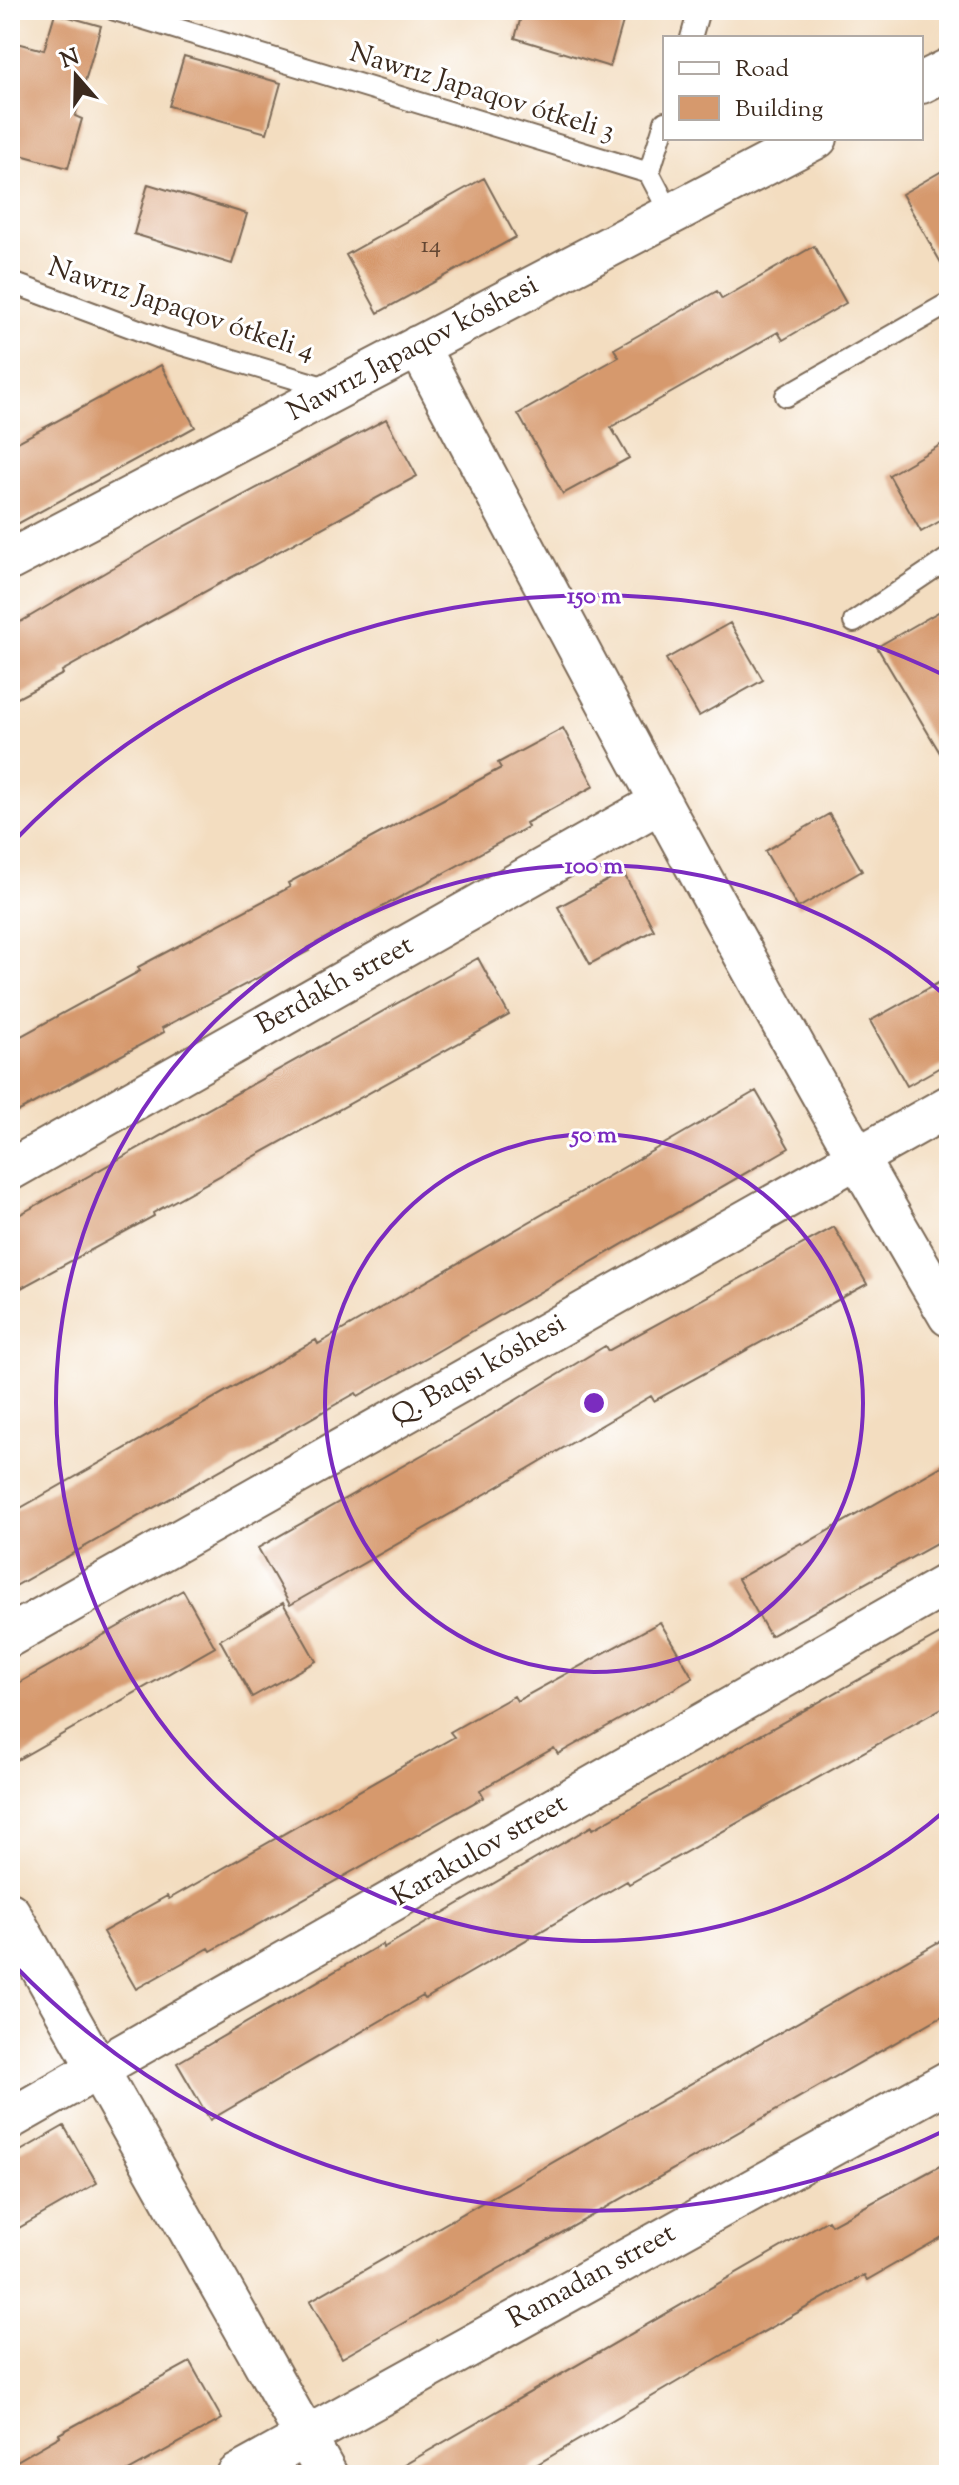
<svg xmlns="http://www.w3.org/2000/svg" width="959" height="2485" font-family="'Sorts Mill Goudy',serif">
<style>
.building{fill:#d6996d}
.lines{fill:none;stroke-linecap:round;stroke-linejoin:round}
.service-casing{stroke:#7b6957;stroke-width:24}
.minor-casing{stroke:#7b6957;stroke-width:44}
.service{stroke:#fff;stroke-width:20}
.minor{stroke:#fff;stroke-width:40}
.ring{fill:none;stroke:#7b2cbf;stroke-width:4}
.labels{text-anchor:middle;dominant-baseline:central;stroke-width:6;stroke-linejoin:round;paint-order:stroke}
.number-label{font-size:24px;fill:#624632}
.street-label{font-size:28px;fill:#3b2a1e;stroke:#fff}
.centre{fill:#7b2cbf;stroke:#fff;stroke-width:4}
.ring-label{font-size:24px;text-anchor:middle;font-weight:bold;fill:#7b2cbf;stroke:#fff;stroke-width:6;stroke-linejoin:round;paint-order:stroke}
</style>
<rect width="100%" height="100%" fill="#fff"/>
<filter id="ink" filterUnits="userSpaceOnUse"><feTurbulence type="fractalNoise" baseFrequency=".0125" numOctaves="2"/><feDisplacementMap in="SourceGraphic" scale="16" xChannelSelector="R" yChannelSelector="G"/><feConvolveMatrix kernelMatrix="1 2 1 2 8 2 1 2 1" color-interpolation-filters="sRGB"/></filter>
<filter id="wash" filterUnits="userSpaceOnUse"><feTurbulence type="fractalNoise" baseFrequency=".006" numOctaves="4" result="noise"/><feDisplacementMap in="SourceGraphic" scale="32" xChannelSelector="R" yChannelSelector="G"/><feGaussianBlur stdDeviation="1.8" result="paint"/><feColorMatrix in="noise" values="0 0 0 0 0 0 0 0 0 0 0 0 0 0 0 0 0 1.4 0 .05"/><feComposite in="paint" operator="in"/></filter>
<g filter="url(#wash)">
<rect width="100%" height="100%" fill="#f3ddc0"/>
<g id="blocks">
<!-- building -->
<path class="building" d="M 523,10 L 599,10 L 624,18 L 610,67 L 515,38 Z
M 55,13 L 101,26 L 75,116 L 82,119 L 68,168 L 10,152 L 10,41 L 44,50 Z
M 184,56 L 281,83 L 267,133 L 169,106 Z
M 949,167 L 949,277 L 902,194 Z
M 484,178 L 516,237 L 378,313 L 346,255 Z
M 148,184 L 247,214 L 232,264 L 134,234 Z
M 814,246 L 846,303 L 783,340 L 778,332 L 611,427 L 629,458 L 563,494 L 518,414 L 619,357 L 614,349 L 717,291 L 722,299 Z
M 161,365 L 195,427 L 10,528 L 10,446 Z
M 386,419 L 417,476 L 133,631 L 62,671 L 63,674 L 10,702 L 10,628 L 171,534 Z
M 949,440 L 949,516 L 921,532 L 889,475 Z
M 949,606 L 949,768 L 877,647 Z
M 730,623 L 763,680 L 699,716 L 666,659 Z
M 563,728 L 594,786 L 526,823 L 528,827 L 307,948 L 309,951 L 162,1028 L 164,1032 L 10,1116 L 10,1042 L 140,971 L 138,967 L 290,887 L 288,883 L 501,768 L 498,763 Z
M 829,814 L 862,871 L 798,908 L 765,851 Z
M 623,872 L 654,930 L 590,964 L 558,907 Z
M 478,958 L 509,1015 L 153,1213 L 154,1216 L 10,1294 L 10,1220 Z
M 949,977 L 949,1062 L 907,1086 L 870,1021 Z
M 756,1091 L 789,1148 L 431,1355 L 358,1396 L 356,1393 L 10,1589 L 10,1514 L 316,1340 L 318,1344 L 389,1303 Z
M 834,1227 L 867,1284 L 654,1401 L 651,1396 L 487,1493 L 290,1605 L 258,1548 L 466,1430 L 605,1346 L 608,1351 Z
M 949,1462 L 949,1537 L 770,1636 L 738,1579 L 801,1543 L 803,1545 Z
M 183,1590 L 215,1647 L 10,1764 L 10,1688 Z
M 283,1603 L 316,1661 L 252,1697 L 220,1640 Z
M 660,1622 L 693,1678 L 558,1754 L 554,1748 L 480,1790 L 484,1797 L 211,1951 L 209,1948 L 136,1989 L 103,1932 L 167,1896 L 169,1899 L 454,1737 L 450,1732 L 514,1696 L 517,1701 Z
M 949,1629 L 949,1704 L 629,1884 L 627,1881 L 425,1999 L 423,1996 L 210,2120 L 177,2063 L 382,1944 L 383,1948 L 592,1826 L 593,1829 Z
M 949,1936 L 949,2012 L 342,2358 L 310,2301 Z
M 64,2126 L 97,2183 L 10,2233 L 10,2157 Z
M 949,2161 L 949,2233 L 867,2280 L 864,2275 L 726,2353 L 519,2475 L 387,2475 L 828,2220 L 831,2225 Z
M 190,2362 L 222,2419 L 121,2475 L 10,2475 L 10,2465 L 60,2436 L 59,2434 Z"/>
</g>
</g>
<g filter="url(#ink)">
<use href="#blocks" fill-opacity="0" stroke="#7b6957" stroke-width="2"/>
<g class="lines">
<!-- service casing -->
<g class="service-casing">
<path id="service" d="M 115,10 L 649,173
M 691,38 L 699,10
M 665,122 L 649,173 L 671,215
M 10,282 L 163,339 L 330,389
M 786,396 L 949,303
M 854,622 L 949,558"/>
</g>
<!-- minor casing -->
<g class="minor-casing">
<path id="minor" d="M 921,83 L 949,69
M 418,346 C 590,672 762,998 949,1316
M 10,560 L 817,138
M 10,1170 L 659,803
M 10,1636 L 949,1106
M 10,1913 L 327,2475
M 10,2119 L 949,1583
M 237,2475 L 949,2081"/>
</g>
<!-- service -->
<use href="#service" class="service"/>
<!-- minor -->
<use href="#minor" class="minor"/>
</g>
</g>
<!-- distance rings -->
<g class="ring">
<circle cx="594" cy="1403" r="269"/>
<path d="M947 1809A538 538 0 1 1 947 997"/>
<path d="M948 2129A808 808 0 0 1 13 1964M13 842A808 808 0 0 1 948 677"/>
</g>
<g class="labels">
<!-- number labels -->
<g class="number-label">
<text x="431" y="246">14</text>
</g>
<!-- street labels -->
<g class="street-label">
<text transform="translate(482 93) rotate(17)">Nawrız Japaqov ótkeli 3</text>
<text transform="translate(181 310) rotate(18)">Nawrız Japaqov ótkeli 4</text>
<text transform="translate(413 349) rotate(-28)">Nawrız Japaqov kóshesi</text>
<text transform="translate(335 986) rotate(-29)">Berdakh street</text>
<text transform="translate(479 1371) rotate(-30)">Q. Baqsı kóshesi</text>
<text transform="translate(480 1851) rotate(-30)">Karakulov street</text>
<text transform="translate(592 2277) rotate(-29)">Ramadan street</text>
</g>
</g>
<circle cx="594" cy="1403" r="12" class="centre"/>
<g class="ring-label">
<text x="594" y="603">150 m</text>
<text x="594" y="873">100 m</text>
<text x="594" y="1142">50 m</text>
</g>
<!-- margin -->
<rect width="959" height="2485" fill="none" stroke="#fff" stroke-width="40"/>
<!-- legend -->
<rect x="663" y="36" width="260" height="104" fill="#ffffff" stroke="#b1aaa5" stroke-width="2"/>
<rect x="679" y="62" width="40" height="12" fill="#ffffff" stroke="#b1aaa5" stroke-width="2"/>
<text x="735" y="76" font-size="24" fill="#3b2a1e">Road</text>
<rect x="679" y="96" width="40" height="24" fill="#d6996d" stroke="#b1aaa5" stroke-width="2"/>
<text x="735" y="116" font-size="24" fill="#3b2a1e">Building</text>
<!-- north arrow -->
<g transform="translate(76 76) rotate(340)" stroke="#ffffff" stroke-width="6" paint-order="stroke">
<path d="M0-6L14 30L0 20L-14 30Z" fill="#3b2a1e"/>
<text y="-12" font-size="22" font-weight="bold" text-anchor="middle" fill="#3b2a1e">N</text>
</g>
</svg>
